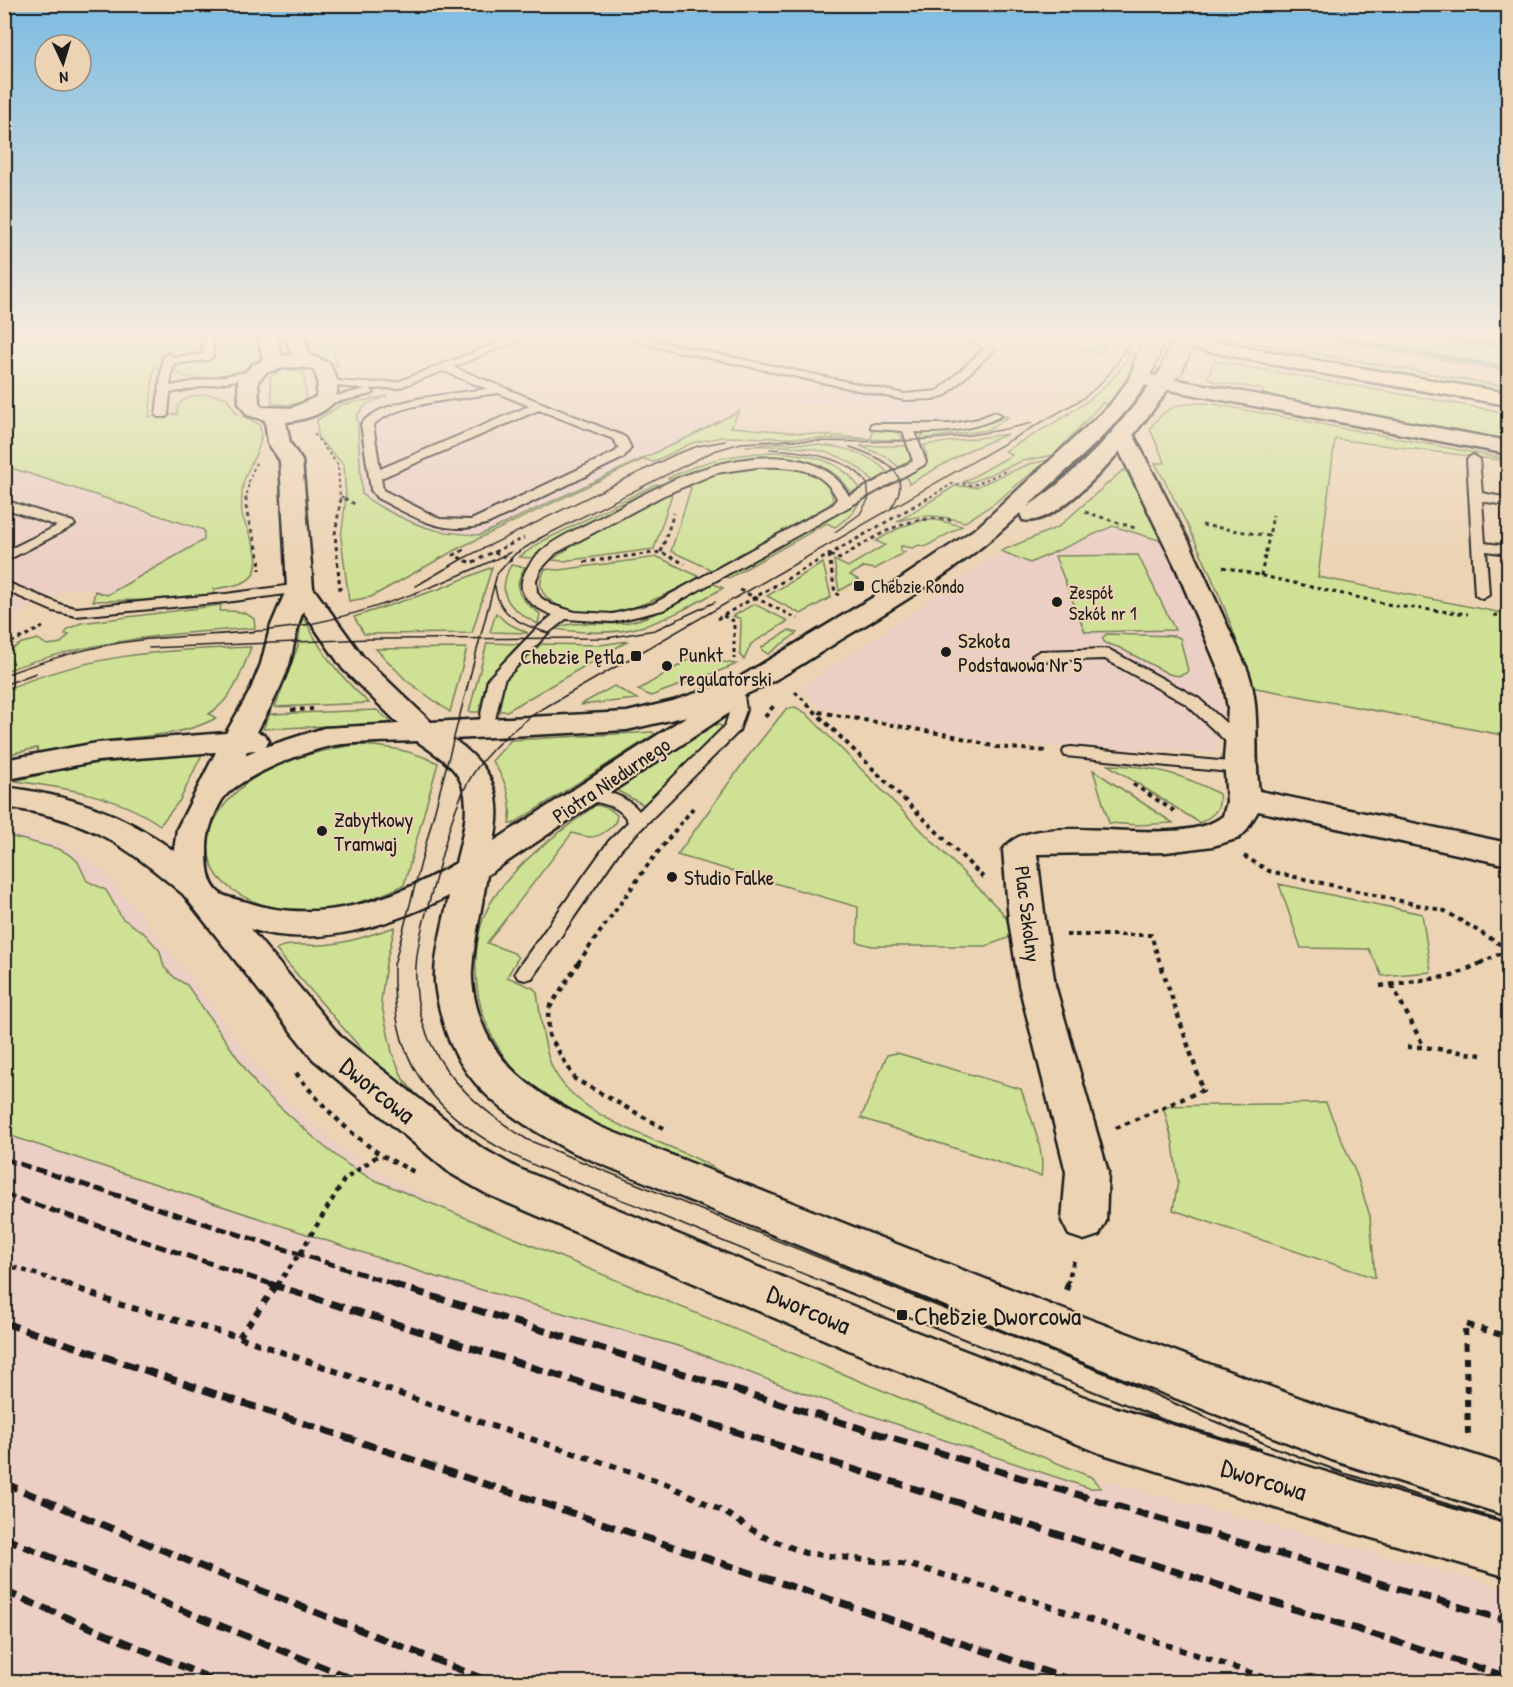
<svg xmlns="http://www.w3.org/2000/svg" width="1513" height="1687" font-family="'Patrick Hand',sans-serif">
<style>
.built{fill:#ebcec4}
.green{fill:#cee195;stroke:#757e58;stroke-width:1.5}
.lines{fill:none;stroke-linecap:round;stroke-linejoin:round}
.stream{fill:#56848e;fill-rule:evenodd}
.service-casing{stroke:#1c1c1c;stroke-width:4}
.minor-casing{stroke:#1c1c1c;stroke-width:5}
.secondary-casing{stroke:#1c1c1c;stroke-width:5}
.primary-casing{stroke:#1c1c1c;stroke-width:5}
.path-far4{stroke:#1c1c1c;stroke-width:2;stroke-dasharray:3 3;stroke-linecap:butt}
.path-far3{stroke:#1c1c1c;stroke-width:3;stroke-dasharray:4 4;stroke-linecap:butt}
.path-far2{stroke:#1c1c1c;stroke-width:4;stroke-dasharray:4.5 4.5;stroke-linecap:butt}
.path-far1{stroke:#1c1c1c;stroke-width:4.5;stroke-dasharray:5 5;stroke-linecap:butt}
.path{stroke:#1c1c1c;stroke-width:6;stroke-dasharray:7 7;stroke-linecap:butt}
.service{fill:#ebd3b3;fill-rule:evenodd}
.minor{fill:#ebd3b3;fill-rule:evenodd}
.secondary{fill:#ebd3b3;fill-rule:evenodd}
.primary{fill:#fbddab;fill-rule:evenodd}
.tram-far1{stroke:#1c1c1c;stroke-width:1.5}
.tram{stroke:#1c1c1c;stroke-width:2}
.rail-far1{stroke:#1c1c1c;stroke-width:5;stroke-dasharray:11 5;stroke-linecap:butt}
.rail{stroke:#1c1c1c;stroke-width:7;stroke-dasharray:14 7;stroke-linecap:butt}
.secondary-bridge-casing{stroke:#1c1c1c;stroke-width:24;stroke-linecap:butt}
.secondary-bridge{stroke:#ebd3b3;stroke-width:21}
.poi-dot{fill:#1c1c1c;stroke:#ebd3b3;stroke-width:2}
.labels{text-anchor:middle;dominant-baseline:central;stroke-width:4.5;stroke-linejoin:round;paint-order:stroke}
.far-poi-label{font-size:18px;fill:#1c1c1c;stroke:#ebd3b3;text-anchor:start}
.poi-label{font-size:21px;fill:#1c1c1c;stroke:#ebd3b3;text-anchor:start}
.street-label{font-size:21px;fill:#1c1c1c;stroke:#ebd3b3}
.near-street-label{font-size:26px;fill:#1c1c1c;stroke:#ebd3b3}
.near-poi-label{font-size:26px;fill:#1c1c1c;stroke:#ebd3b3;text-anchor:start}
</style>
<rect width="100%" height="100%" fill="#ebd3b3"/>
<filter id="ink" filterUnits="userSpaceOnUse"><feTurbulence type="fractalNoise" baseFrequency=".0167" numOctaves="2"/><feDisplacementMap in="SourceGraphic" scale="12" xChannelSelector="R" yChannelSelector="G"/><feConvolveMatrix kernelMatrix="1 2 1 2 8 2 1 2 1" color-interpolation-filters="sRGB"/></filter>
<g filter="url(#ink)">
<!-- built -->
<path class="built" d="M 328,334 L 516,334 L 405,377 L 389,381 L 366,382 L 343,378 Z
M 539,334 L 1011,334 L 1102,353 L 1043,404 L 1008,417 L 986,413 L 981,419 L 973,421 L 914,425 L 876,422 L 878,409 L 746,398 L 739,411 L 697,433 L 481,535 L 430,531 L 375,504 L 362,494 L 357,415 L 360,409 L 370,402 Z
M 5,466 L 204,530 L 205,540 L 107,595 L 74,587 L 5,621 Z
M 1113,526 L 1162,541 L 1204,640 L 1224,708 L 1217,753 L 995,743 L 820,708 L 801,688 L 1001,551 L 1030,563 Z
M 4,831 L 58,843 L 81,855 L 104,873 L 137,909 L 276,1090 L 335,1144 L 369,1167 L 452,1212 L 1091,1477 L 1508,1589 L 1508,1682 L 5,1682 Z"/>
<!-- green -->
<path class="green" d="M 4,334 L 256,334 L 261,361 C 246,374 191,387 176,371 L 177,366 L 154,368 L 149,417 L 177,414 L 178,405 C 191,392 211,393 227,398 L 236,413 L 259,424 C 267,447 247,463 243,485 C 242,494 240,509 243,518 C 249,536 261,551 255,571 C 251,585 225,587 214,589 L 214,594 L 143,600 L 93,601 L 95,591 L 107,595 L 204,540 L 204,530 L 5,466 Z
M 305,334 L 328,334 L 338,366 L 311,353 Z
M 1011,334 L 1097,334 L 1109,337 L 1102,353 Z
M 1292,334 L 1426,334 L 1508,344 L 1508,371 Z
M 1220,337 L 1508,387 L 1508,392 L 1405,375 L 1218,340 Z
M 1130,352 L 1135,353 L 1126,381 L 1112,405 L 1102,403 L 1054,455 L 1022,461 L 972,482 L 962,483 L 1012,455 L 1005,451 C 1045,427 1111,397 1130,352 Z
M 1214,361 L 1508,413 L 1508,441 L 1261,396 L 1263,391 L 1261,389 L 1215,382 L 1208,378 Z
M 283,370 L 299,370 L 304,374 L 306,396 L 304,401 L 290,405 L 272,403 L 270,377 Z
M 387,396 L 367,404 L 357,415 L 362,494 C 371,503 383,508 394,514 C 428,531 443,533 480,535 L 697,433 L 739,411 L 731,427 L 871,439 L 874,429 C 886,429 897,427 903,440 L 722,437 L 692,443 L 653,462 L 644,459 L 459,548 L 371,597 L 349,601 L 341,538 L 346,498 L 344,465 L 318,438 L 317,420 L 341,405 Z
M 1208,403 L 1508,459 L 1508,461 L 1335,439 L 1318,577 L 1508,614 L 1508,736 L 1251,687 C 1230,609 1194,534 1155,463 L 1165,463 L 1150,429 C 1166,404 1180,403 1208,403 Z
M 1004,416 L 1008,417 L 988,430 L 920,439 L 924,433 C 951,425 979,432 1004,416 Z
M 1008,434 L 969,450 L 909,484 L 906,475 C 922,466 932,466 924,445 Z
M 776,443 C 814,444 861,443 888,473 L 873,482 C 843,444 788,445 745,446 Z
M 860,446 L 908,446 L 912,459 L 899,467 L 885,456 Z
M 775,452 C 808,454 842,459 860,489 L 851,492 C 815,435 723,460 673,480 L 668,478 C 708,459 731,454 775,452 Z
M 1048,460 L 992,505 L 965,522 C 940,515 921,513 897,522 L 955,486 L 976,487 L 1029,464 Z
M 759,465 C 786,467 829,465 833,501 L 828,506 L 712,570 L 671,551 L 691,488 L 685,485 L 711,475 Z
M 1123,470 L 1127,472 L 1162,541 L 1113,526 L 1030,563 L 1001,551 L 1058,527 Z
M 656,484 L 662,486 L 553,542 L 532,558 L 519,557 L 543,541 Z
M 673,491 L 654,549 L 563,561 L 552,560 L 580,540 Z
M 860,501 L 852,514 L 835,527 L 827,523 L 729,578 L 725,576 Z
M 932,519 L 962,526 L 925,547 L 919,545 L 913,548 L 901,546 L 901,552 L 905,552 L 875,569 L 864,567 L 850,575 L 859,580 L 839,591 L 834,560 L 848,567 L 885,545 L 876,541 C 895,530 910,521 932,519 Z
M 1138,555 L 1175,630 L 1085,632 L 1055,556 Z
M 658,557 L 700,577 C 658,599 597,633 551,601 C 538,591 539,582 545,569 L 559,570 Z
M 823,563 L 831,597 L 801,614 L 767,596 Z
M 511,565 L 525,567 C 510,591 521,599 540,614 L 538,624 C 511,610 494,596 511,565 Z
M 492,567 L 472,633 L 364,634 L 354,617 L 439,589 Z
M 712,583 L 723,588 C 659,624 631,640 555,629 C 574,619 602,626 624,623 C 656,618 684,598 712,583 Z
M 754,604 L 788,621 L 751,644 L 744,660 L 740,655 L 741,619 L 733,616 Z
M 221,605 L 220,611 C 233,611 244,610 254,619 L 255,628 C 169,633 86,641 5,671 L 5,653 L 22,643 L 38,639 L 47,645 L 61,643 L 69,635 L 65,634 L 68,629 L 81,623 Z
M 496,613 L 507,623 L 528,633 L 490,632 Z
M 303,619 L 306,621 C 321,654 342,678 369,703 L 275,707 L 298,646 L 301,620 Z
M 789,630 L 797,633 L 768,654 L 762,650 L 762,647 Z
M 1107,634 L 1175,636 L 1180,638 L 1188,671 C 1182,677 1176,676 1169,674 L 1118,647 L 1105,643 L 1102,638 Z
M 628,641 L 507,711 L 499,711 L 505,681 L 541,644 L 600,645 Z
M 487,643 L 519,644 L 487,678 L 479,712 L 469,712 Z
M 251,647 C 241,674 234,698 209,714 L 216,718 C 187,734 154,735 121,739 C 93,742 66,747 38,752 L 37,748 L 5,755 L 5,690 C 91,654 159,650 251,647 Z
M 467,648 L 450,712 L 407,681 L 376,649 Z
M 698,654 L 707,659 L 736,664 C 708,677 680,684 651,696 L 638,690 Z
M 614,686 L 637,699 L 580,705 Z
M 795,707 L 806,713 L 1001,911 L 1013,928 L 1008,938 L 986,946 L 872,946 L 857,942 L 858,907 L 677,855 L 746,759 L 786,709 Z
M 377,710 L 392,723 L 263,729 L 270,714 Z
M 714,725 L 720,725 L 722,728 L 644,805 L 616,790 Z
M 653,732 L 655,734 L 513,824 L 509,824 C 514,802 505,778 492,761 L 511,740 Z
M 355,745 C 386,746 410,750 438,763 L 404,885 C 353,910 280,925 230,888 C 222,882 214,873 211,863 C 206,849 208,833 215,820 C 242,769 303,753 355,745 Z
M 202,754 L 180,800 L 160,825 C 117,795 66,788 15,781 L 80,765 Z
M 1108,765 C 1149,765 1183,774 1219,794 C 1222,810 1212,816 1200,823 Z
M 1093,770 L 1173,823 L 1138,825 L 1109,823 Z
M 596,805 L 608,808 L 617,815 C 616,822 615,824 610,828 C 596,840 589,838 572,833 L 487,943 L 514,953 L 518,958 L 507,977 L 533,988 L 537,992 C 540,1012 544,1052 553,1069 C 578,1117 649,1136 695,1158 C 709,1164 722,1173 734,1181 C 694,1165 653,1148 612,1132 C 596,1126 576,1121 561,1111 C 509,1075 473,1026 476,960 C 477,937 481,916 495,896 C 520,859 561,831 596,805 Z
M 5,835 L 59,849 L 72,856 L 78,862 L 87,881 L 106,890 L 122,918 L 145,934 L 160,951 L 164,967 L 175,978 L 187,985 L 258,1087 L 321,1144 L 348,1165 L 370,1178 L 1091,1477 L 1101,1488 L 1089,1488 L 803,1393 L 685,1348 L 433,1276 L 5,1134 Z
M 1279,884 L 1422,914 L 1431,972 L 1382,976 L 1369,949 L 1301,948 Z
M 395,927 L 386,963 L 381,1002 L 392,1052 L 403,1079 L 439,1121 L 382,1073 L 276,950 C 283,942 306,946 317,945 C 343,945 370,935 395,927 Z
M 897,1053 L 1021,1089 C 1029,1115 1046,1149 1041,1176 L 861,1118 L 887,1055 Z
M 1326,1103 L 1357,1176 L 1370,1216 L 1375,1278 L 1173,1210 L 1178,1182 L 1173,1143 L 1163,1106 Z"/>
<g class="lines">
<!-- stream -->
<path class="stream" d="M 1305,334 L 1319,334 L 1508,366 L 1508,370 Z
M 1401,334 L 1417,334 L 1508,346 L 1508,350 Z"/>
<!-- service casing -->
<g class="service-casing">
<path id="service" d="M 202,334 L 212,334 L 213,357 L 208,360 L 173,364 L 170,386 L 252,371 L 257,374 L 252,377 L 170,393 L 168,415 L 166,417 L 158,417 L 156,415 L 163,356 L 168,353 L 173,357 L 203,354 Z
M 520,334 L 534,334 L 453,367 L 621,435 L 626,438 L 631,448 L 623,458 L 489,523 C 444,538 415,517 377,498 L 371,490 L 361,424 C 383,398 453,394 487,389 L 443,371 L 398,388 L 370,389 L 374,392 L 372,394 L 323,405 L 319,404 L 319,400 L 366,389 L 328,385 L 324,384 L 324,380 L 363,383 L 397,382 ZM 498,393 L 529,406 L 380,469 L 373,425 C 400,401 463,399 498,393 ZM 539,410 L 613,439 L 619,448 L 615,452 L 471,520 L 440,519 L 383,490 L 381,478 Z
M 624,334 L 638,334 L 652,340 L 904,394 L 938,391 L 984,349 L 979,343 L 942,334 C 959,334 978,333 993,344 L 994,350 L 946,395 L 933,399 L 904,400 L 649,345 Z
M 995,412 L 1001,415 L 999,417 C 972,430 945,433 915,432 L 926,462 L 924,465 L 663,610 L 613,622 L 566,619 L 547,634 L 504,680 L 492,733 L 480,733 L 478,730 L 488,679 L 537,628 L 553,615 C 537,609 516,597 523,577 C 535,544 577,530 605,515 C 633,500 661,484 691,473 C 738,455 821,442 849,496 L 913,461 L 903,431 L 875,429 L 871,428 L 871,424 L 952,424 L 978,419 ZM 757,467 C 789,466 821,466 837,498 L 834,504 L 653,604 L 613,614 L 575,612 L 552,605 L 541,598 L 537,592 L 536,580 L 541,569 L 556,553 L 662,496 L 716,473 Z
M 1473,455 L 1479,459 L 1482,493 L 1508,498 L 1508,506 L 1482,501 L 1485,543 L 1508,546 L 1508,554 L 1486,551 L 1489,595 L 1482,599 L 1475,595 L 1467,459 Z
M 4,500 L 73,522 L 75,525 L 4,562 L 4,552 L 57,526 L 4,508 Z
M 4,581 L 62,605 L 76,608 L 226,594 L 300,584 L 307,588 L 300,592 L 226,602 L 76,616 L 53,611 L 4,590 Z
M 1108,649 L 1198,698 L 1245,740 L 1247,744 L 1245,748 L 1233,748 L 1186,704 L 1105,659 L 1040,661 L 1032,656 L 1040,651 Z
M 736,690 L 744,695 L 746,710 L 739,731 L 621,849 L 532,978 L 525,980 L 518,978 L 515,973 L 518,968 L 609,841 L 628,822 C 620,803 597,803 580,799 L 577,795 L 580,791 C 598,786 628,796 639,811 L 725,726 L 730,710 L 728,695 Z
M 1071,747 L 1240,763 L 1246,764 L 1248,768 L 1246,772 L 1240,773 L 1065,756 L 1063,752 L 1065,748 Z"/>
</g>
<!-- minor casing -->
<g class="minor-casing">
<path id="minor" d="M 1140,373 L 1508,441 L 1508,454 L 1133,383 L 1130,379 L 1133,375 Z
M 1122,428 L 1130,429 L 1133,434 L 1191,546 L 1247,669 C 1262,708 1253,749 1259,791 L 1508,843 L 1508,865 L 1258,811 L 1246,831 L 1239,838 L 1213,846 L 1166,852 L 1037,854 L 1045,921 L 1055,985 L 1108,1172 L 1106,1221 L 1099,1235 L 1084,1240 L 1069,1235 L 1062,1221 L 1066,1172 L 1019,985 L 1009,921 L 1003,850 C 1032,804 1176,854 1223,816 L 1227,802 L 1224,759 L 1228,708 L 1223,680 L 1176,568 L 1111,434 L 1114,429 Z"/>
</g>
<!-- secondary casing -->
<g class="secondary-casing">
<path id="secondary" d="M 288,355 L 312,356 L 329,363 L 338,382 L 336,399 C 326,414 304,420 286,422 L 290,443 L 302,461 L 313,588 L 363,657 L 431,722 L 627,712 L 673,701 L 737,679 L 872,598 L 978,527 L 1109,406 L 1130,378 L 1137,361 L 1151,361 L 1154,365 C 1142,409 1061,474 1027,507 C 1084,469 1126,420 1165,364 L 1179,364 L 1182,368 C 1161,403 1066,531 1023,520 L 1020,513 C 967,565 900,604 837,642 C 802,664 768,687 729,701 L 734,707 L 729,713 L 487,875 C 482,907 474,939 472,970 C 471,985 475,1002 479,1015 C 498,1075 548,1099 600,1127 L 1051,1305 L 1332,1410 L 1508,1466 L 1508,1516 L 1332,1460 L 1033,1342 L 570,1151 C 513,1119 462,1090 443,1022 C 439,1006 434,989 435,973 C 436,948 444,921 449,896 C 389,926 317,949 250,929 L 341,1037 L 480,1147 L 517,1168 L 911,1330 L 1100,1403 L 1365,1484 L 1508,1525 L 1508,1577 L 1365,1536 L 1100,1453 L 884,1365 L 487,1194 L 450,1173 L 313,1059 L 183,894 C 121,842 87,818 4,807 L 4,787 C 68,795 122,812 174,851 L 177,829 L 216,752 L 97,761 L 4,780 L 4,760 L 97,743 L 226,733 L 250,691 L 261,664 L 270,628 L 287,588 L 280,461 L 268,443 L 265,420 L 247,415 L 239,403 L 238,380 L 253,364 ZM 288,367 L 308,368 L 314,370 L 318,382 L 316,397 L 292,408 L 262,407 L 259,403 L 258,381 L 267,372 ZM 303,611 L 343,669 L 399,724 L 324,728 L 265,747 L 269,741 L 265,735 L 257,732 C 268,711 281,689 289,665 C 294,647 296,629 303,611 ZM 687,716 L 494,841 C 504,794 492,767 453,739 L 627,730 ZM 417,741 C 428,749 441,757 450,766 C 477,792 463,833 456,863 C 394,900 318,926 247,902 C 239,900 228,898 221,894 C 207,885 207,862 207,847 C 207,832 214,813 222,800 C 235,779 301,753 326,747 C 349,741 391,742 417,741 ZM 254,750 L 256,750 L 245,755 L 247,751 Z"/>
</g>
<!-- primary casing -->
<g class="primary-casing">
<path id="primary" d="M 258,334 L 276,334 L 283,359 C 277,368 273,371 262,368 L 259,364 L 263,359 Z
M 284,334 L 302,334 L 312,361 L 309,365 L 295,365 Z
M 1143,334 L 1180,334 L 1301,358 L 1508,393 L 1508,405 L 1301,370 L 1152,340 L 1145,338 Z"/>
</g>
<!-- path-far4 -->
<path class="path-far4" d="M 1445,334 L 1508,342
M 314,434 L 338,465 L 340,500
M 341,496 L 347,500
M 246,500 L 249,481 L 257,460
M 925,500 L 952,484 L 974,485 L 1008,470"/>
<!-- path-far3 -->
<path class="path-far3" d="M 246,498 C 245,524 260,543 260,570
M 344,498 L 356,505
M 1085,512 L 1135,528
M 1202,525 L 1269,536 L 1273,515
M 464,550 L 454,555 L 471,563 L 493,552 L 512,560
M 494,552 L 524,538
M 661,552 L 674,513
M 829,555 L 835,593 L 839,595
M 830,555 L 839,559 C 875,537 907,513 951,520
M 584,562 L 661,552 L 685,564
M 1223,567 L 1396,606 L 1468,614
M 1261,576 L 1269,536
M 340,590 L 335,534 L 341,498
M 740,590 L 798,619
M 1494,615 L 1508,616
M 723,616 L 734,621 L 734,659
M 717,619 L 928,498
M 4,646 L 43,627
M 795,692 L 809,705"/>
<!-- path-far2 -->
<path class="path-far2" d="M 807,704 L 986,880
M 291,710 L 313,709
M 819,712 L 954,736 L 996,747 L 1048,751
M 765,717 L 775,704
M 1133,784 L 1174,811
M 1244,856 L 1269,871 L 1445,911 L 1508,949
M 1066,935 L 1151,935 L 1160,963
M 578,963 L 650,862 L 693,808
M 1480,963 L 1508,950"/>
<!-- path-far1 -->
<path class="path-far1" d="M 579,962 L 548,1010 L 549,1035 L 575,1079 L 667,1130
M 1392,985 L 1424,1047
M 1380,986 L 1452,976 L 1483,962
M 1407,1047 L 1424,1047 L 1481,1055
M 296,1073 C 320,1104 349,1134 383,1156 C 394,1162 405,1167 416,1173
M 1116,1128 L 1203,1090 L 1160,962
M 4,1264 L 70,1285
M 277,1285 L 299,1255 L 344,1180 L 380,1154
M 1067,1285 L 1075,1257"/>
<!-- path -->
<path class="path" d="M 66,1284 L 118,1304 L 239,1337 L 474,1420 L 664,1483 L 724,1512 L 762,1536 L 805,1553 L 910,1565 L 1034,1601 L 1278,1682
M 1066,1290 L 1068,1284
M 239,1337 L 278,1284
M 1468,1434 L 1465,1324 L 1508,1337"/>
<!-- service -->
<use href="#service" class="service"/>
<!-- minor -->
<use href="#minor" class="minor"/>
<!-- secondary -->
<use href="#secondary" class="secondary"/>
<!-- primary -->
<use href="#primary" class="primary"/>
<!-- tram-far1 -->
<path class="tram-far1" d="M 785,440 C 869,443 950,444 1032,423
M 850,447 C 880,457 917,472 891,508
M 770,449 C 796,450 853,457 867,484 C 868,487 868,494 869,498 L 860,514 L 835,532
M 544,536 L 515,554 L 497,574 L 394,965 C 393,1006 397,1043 420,1078 C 467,1151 569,1178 645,1209 C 707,1235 769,1260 831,1285
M 538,539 L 714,451 L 741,443 L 792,440
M 416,586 L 462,559 L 676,454 L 698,446 L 725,441
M 495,586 C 498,617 525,626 551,634
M 149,648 L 370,639 L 607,638 L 655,630 L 715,602
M 4,675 C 49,659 94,645 141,640 C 195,634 251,635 305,625 C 377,611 445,583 511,552
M 4,685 L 36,673
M 887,1285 L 528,1140 C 462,1099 412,1049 416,966 C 418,936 428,907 436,877 C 458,794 464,765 537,712 L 1082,399 C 1106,382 1121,361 1133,334"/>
<!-- tram -->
<path class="tram" d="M 827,1284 L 1164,1420 L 1261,1449
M 883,1284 L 1122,1380 L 1268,1445 L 1341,1472
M 1333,1470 L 1508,1522"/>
<!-- rail-far1 -->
<path class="rail-far1" d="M 4,1159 L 396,1285
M 4,1194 L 274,1285"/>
<!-- rail -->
<path class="rail" d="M 270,1284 L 1508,1677
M 392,1284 L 1038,1483 L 1508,1621
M 4,1323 L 1077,1682
M 4,1483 L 217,1573 L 491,1682
M 4,1538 L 360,1682
M 4,1591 L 219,1682"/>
<!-- secondary-bridge casing -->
<g class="secondary-bridge-casing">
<path id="secondary-bridge" d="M 1144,365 L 1156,334
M 1172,368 L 1187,334"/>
</g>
<!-- secondary-bridge -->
<use href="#secondary-bridge" class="secondary-bridge"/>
</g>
</g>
<!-- sky -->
<linearGradient id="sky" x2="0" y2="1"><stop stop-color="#7dbce2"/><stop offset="0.59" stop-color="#f6ebdd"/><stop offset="1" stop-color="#f6ebdd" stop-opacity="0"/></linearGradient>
<rect width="1513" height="570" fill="url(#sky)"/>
<!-- markers -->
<g class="poi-dot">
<rect x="853" y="580" width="12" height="12" rx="3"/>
<circle cx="1057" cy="602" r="6"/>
<circle cx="946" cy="652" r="6"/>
<rect x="630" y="650" width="12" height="12" rx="3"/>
<circle cx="667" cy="666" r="6"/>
<circle cx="322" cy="831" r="6"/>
<circle cx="672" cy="877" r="6"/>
<rect x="896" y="1309" width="12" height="12" rx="3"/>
</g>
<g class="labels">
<!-- far-poi labels -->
<g class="far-poi-label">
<text x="871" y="586">Chebzie Rondo</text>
<text x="1069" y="592">Zespół<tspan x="1069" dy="21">Szkół nr 1</tspan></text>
</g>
<!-- poi labels -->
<g class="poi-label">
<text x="958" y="640">Szkoła<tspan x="958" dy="24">Podstawowa Nr 5</tspan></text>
<text x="679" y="654">Punkt<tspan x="679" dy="24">regulatorski</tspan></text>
<text x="624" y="656" text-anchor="end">Chebzie Pętla</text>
<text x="334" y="819">Zabytkowy<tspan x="334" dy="24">Tramwaj</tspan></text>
<text x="684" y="877">Studio Falke</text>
</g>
<!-- street labels -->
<g class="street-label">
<text transform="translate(611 780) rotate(-34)">Piotra Niedurnego</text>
<text transform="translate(1028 914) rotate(83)">Plac Szkolny</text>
</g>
<!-- near-street labels -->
<g class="near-street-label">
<text transform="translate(378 1090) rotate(39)">Dworcowa</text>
<text transform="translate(809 1309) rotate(23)">Dworcowa</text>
<text transform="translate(1264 1479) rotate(17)">Dworcowa</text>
</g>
<!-- near-poi labels -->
<g class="near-poi-label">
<text x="914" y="1315">Chebzie Dworcowa</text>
</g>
</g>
<!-- margin -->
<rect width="1513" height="1687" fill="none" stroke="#ebd3b3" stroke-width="24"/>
<rect x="12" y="12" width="1489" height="1663" fill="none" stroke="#1c1c1c" stroke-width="2" filter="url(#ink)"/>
<!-- north arrow -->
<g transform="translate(63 63) rotate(176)"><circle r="28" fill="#ebd3b3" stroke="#988a77" stroke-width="1.5"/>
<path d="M0-4.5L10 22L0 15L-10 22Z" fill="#1c1c1c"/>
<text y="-9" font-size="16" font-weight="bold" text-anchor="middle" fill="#1c1c1c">N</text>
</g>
</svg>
